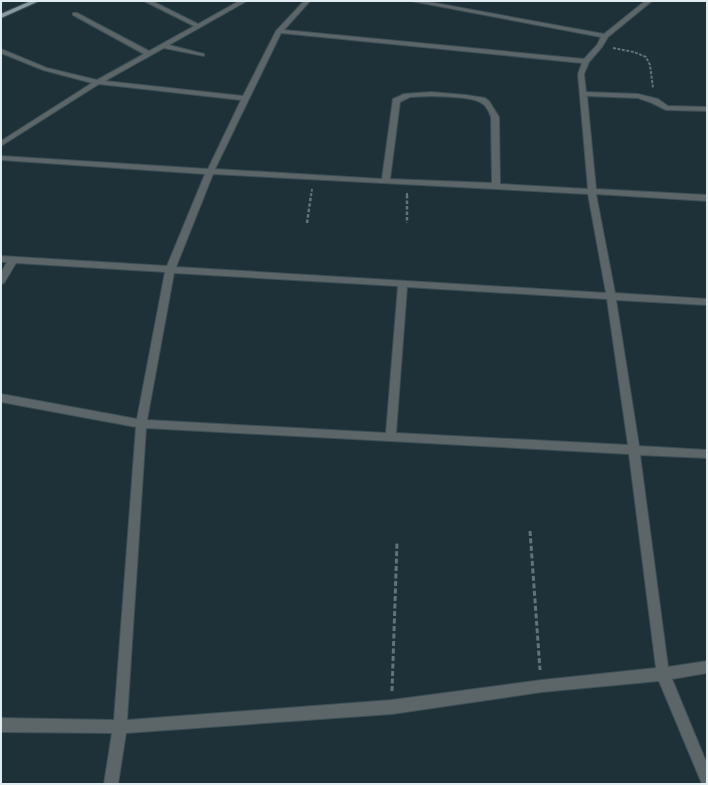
<svg xmlns="http://www.w3.org/2000/svg" width="708" height="785" font-family="'Work Sans',sans-serif">
<style>
.lines{fill:none;stroke-linecap:round;stroke-linejoin:round}
.minor-casing{stroke:#3d4f56;stroke-width:2}
.primary-casing{stroke:#3d4f56;stroke-width:2}
.path-far2{stroke:#627379;stroke-width:2;stroke-dasharray:3 1.5;stroke-linecap:butt}
.path-far1{stroke:#627379;stroke-width:2.5;stroke-dasharray:3.5 2;stroke-linecap:butt}
.path{stroke:#627379;stroke-width:3;stroke-dasharray:5 2.5;stroke-linecap:butt}
.minor{fill:#5c6568;fill-rule:evenodd}
.primary{fill:#899ba2;fill-rule:evenodd}
</style>
<rect width="100%" height="100%" fill="#1e3138"/>
<g class="lines">
<!-- minor casing -->
<g class="minor-casing">
<path id="minor" d="M 144,1 L 152,1 L 198,24 L 239,1 L 247,1 L 169,45 L 204,54 L 204,56 L 164,48 L 105,81 L 243,96 L 276,31 L 304,1 L 310,1 L 284,30 L 584,59 L 597,45 L 601,37 L 411,1 L 424,1 L 604,34 L 645,1 L 652,1 L 608,37 L 602,47 L 589,62 L 584,74 L 586,92 L 638,94 L 658,99 L 668,106 L 707,107 L 707,111 L 666,110 L 652,103 L 638,98 L 587,96 L 596,189 L 707,195 L 707,201 L 596,194 L 615,293 L 707,299 L 707,305 L 616,300 L 639,446 L 707,450 L 707,458 L 640,455 L 668,667 L 707,661 L 707,673 L 672,679 L 707,764 L 707,784 L 702,784 L 659,681 L 542,692 L 392,714 L 126,733 L 118,784 L 104,784 L 112,733 L 1,732 L 1,718 L 114,720 L 136,427 L 1,402 L 1,394 L 137,419 L 165,272 L 16,263 L 4,283 L 1,284 L 1,273 L 7,262 L 1,262 L 1,256 L 167,266 L 205,174 L 1,160 L 1,156 L 208,169 L 241,100 L 99,84 L 1,146 L 1,141 L 92,83 L 43,70 L 1,53 L 1,49 L 47,68 L 97,80 L 144,54 L 73,15 L 73,13 L 77,13 L 149,51 L 194,26 ZM 281,33 L 582,63 L 578,74 L 588,189 L 500,184 L 499,117 L 489,101 L 485,98 L 466,95 L 431,92 L 404,94 L 393,99 L 382,179 L 215,169 ZM 431,96 C 444,97 473,96 483,104 C 487,107 489,112 491,117 L 492,183 L 390,179 L 400,102 L 410,97 ZM 213,174 L 588,194 L 606,293 L 176,267 ZM 174,273 L 398,286 L 386,433 L 147,420 ZM 407,287 L 607,299 L 628,445 L 396,433 ZM 146,428 L 629,454 L 656,668 L 542,680 L 392,700 L 127,720 Z"/>
</g>
<!-- primary casing -->
<g class="primary-casing">
<path id="primary" d="M 31,1 L 39,1 L 1,18 L 1,14 Z"/>
</g>
<!-- path-far2 -->
<path class="path-far2" d="M 613,48 L 634,52 L 646,57 L 650,65 L 653,88
M 407,193 L 407,196
M 311,196 L 312,189"/>
<!-- path-far1 -->
<path class="path-far1" d="M 407,195 L 407,223
M 307,223 L 311,195"/>
<!-- path -->
<path class="path" d="M 530,531 L 540,670
M 392,691 L 397,543"/>
<!-- minor -->
<use href="#minor" class="minor"/>
<!-- primary -->
<use href="#primary" class="primary"/>
</g>
<!-- border -->
<rect width="708" height="785" fill="none" stroke="#e1ecf1" stroke-width="4"/>
</svg>
